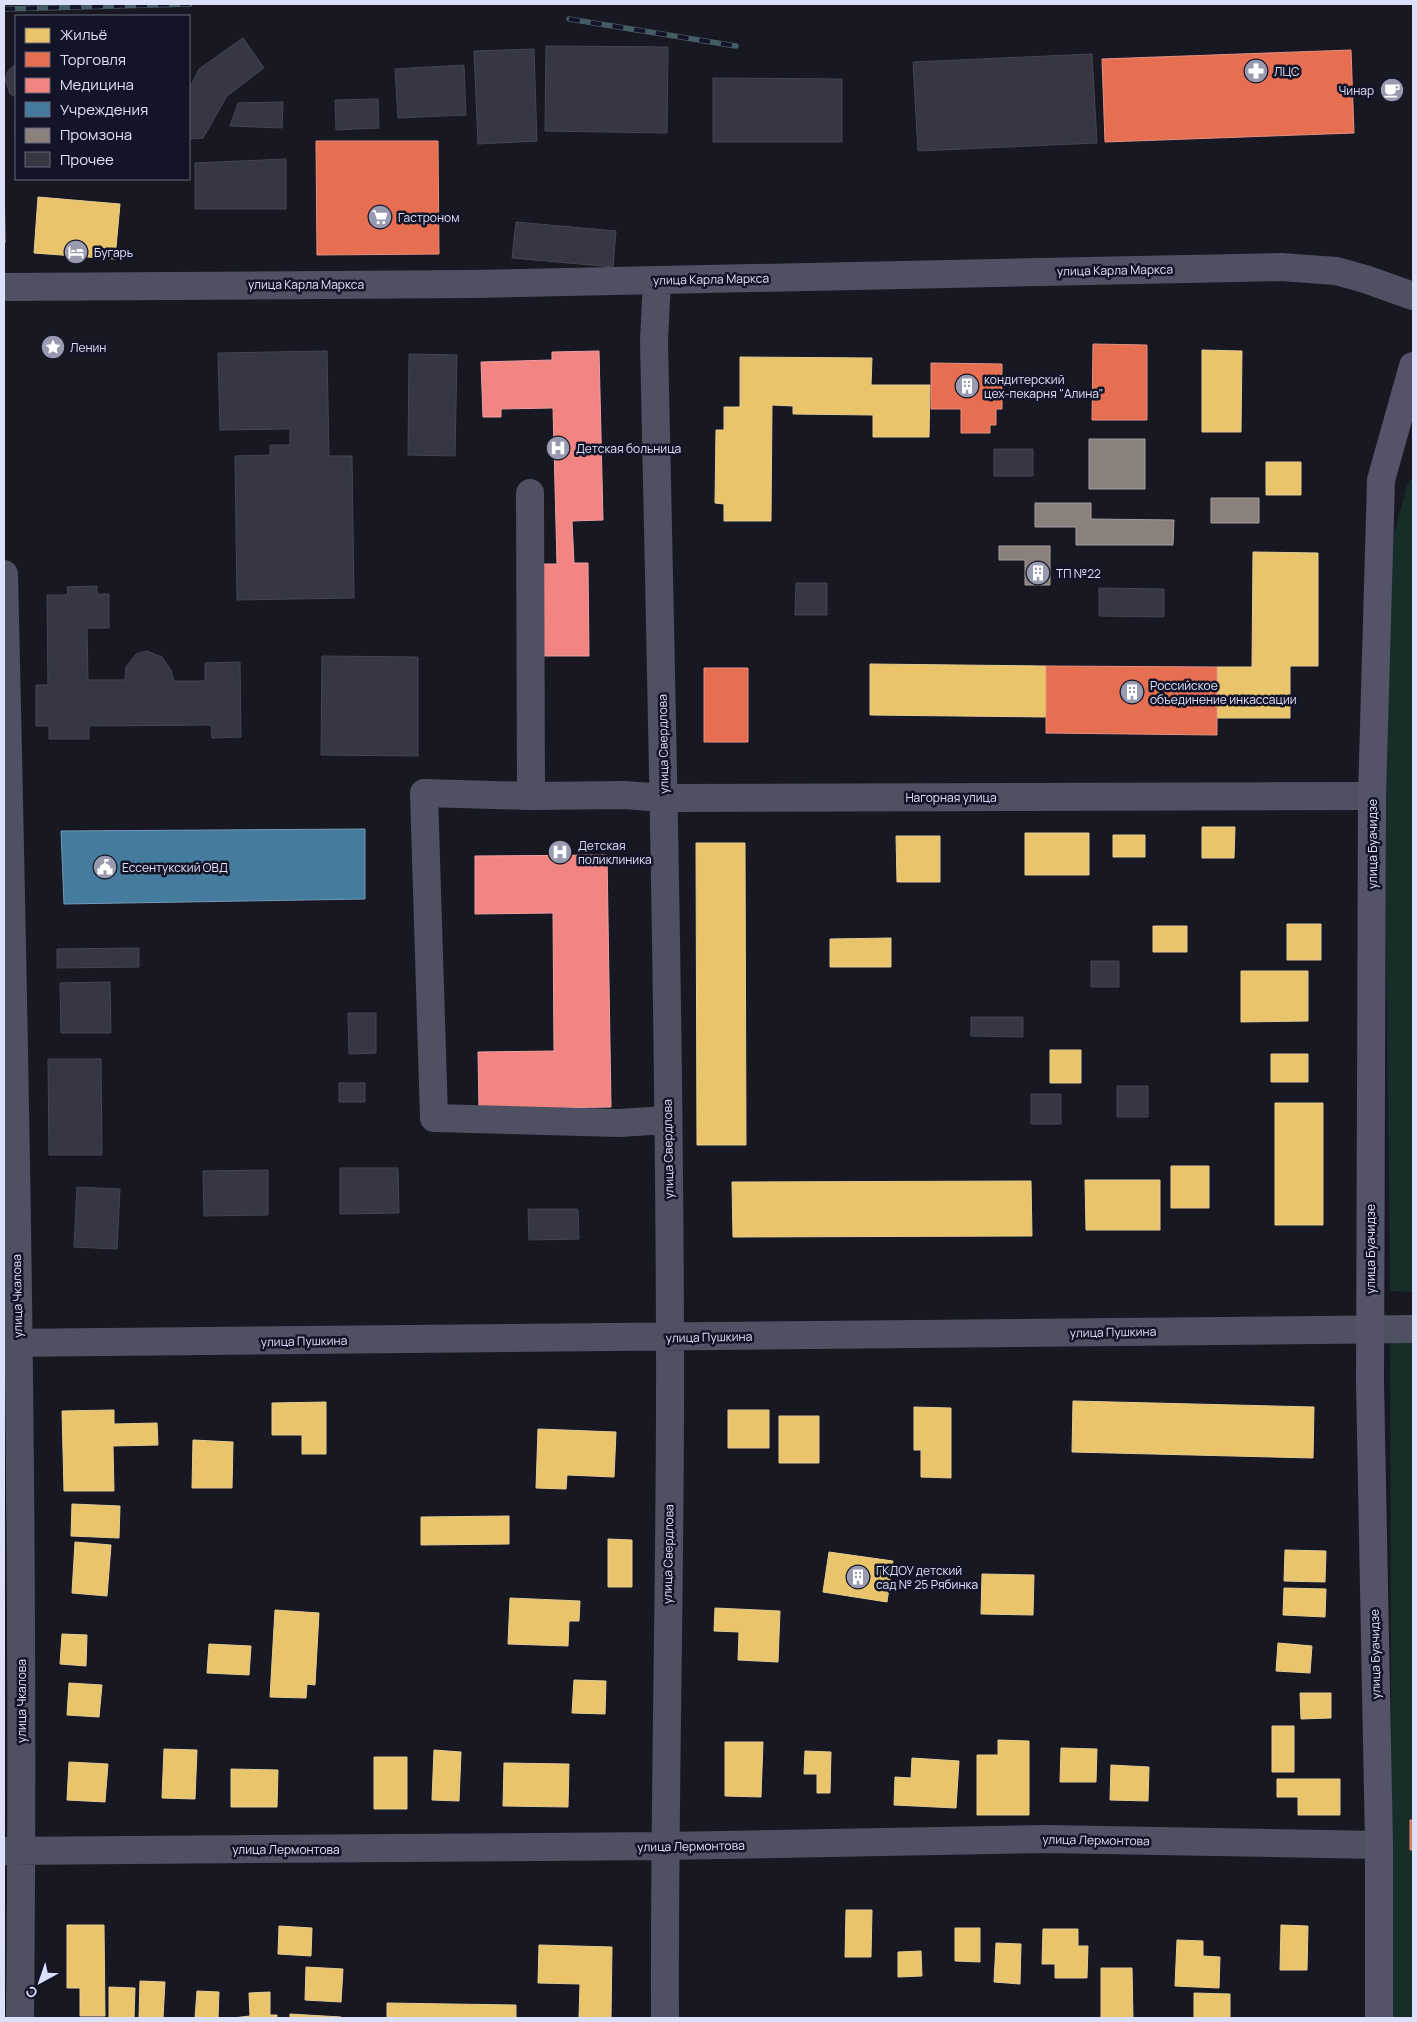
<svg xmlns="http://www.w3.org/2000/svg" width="1417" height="2022" font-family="Manrope,sans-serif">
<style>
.green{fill:#172d28}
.homes{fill:#e9c46a;stroke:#e5cc96}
.shops{fill:#e76f51;stroke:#e49184}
.health{fill:#f28482;stroke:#eca0a6}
.public{fill:#457b9d;stroke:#7399b9}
.industry{fill:#8a817c;stroke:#a39ea2}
.building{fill:#363743;stroke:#444454}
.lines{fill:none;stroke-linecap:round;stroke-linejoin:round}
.minor{stroke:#4e5161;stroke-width:28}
.major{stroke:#545367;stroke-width:28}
.rail-casing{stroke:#465b63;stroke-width:5.5}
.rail{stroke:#131427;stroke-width:4;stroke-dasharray:11;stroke-linecap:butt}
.labels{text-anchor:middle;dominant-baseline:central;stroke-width:5;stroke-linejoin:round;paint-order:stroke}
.poi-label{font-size:12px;fill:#dde0fb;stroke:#131427;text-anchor:start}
.street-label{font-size:12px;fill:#dde0fb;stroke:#131427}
</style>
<rect width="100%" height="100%" fill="#181822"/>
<!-- green -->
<path class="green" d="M 1413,476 L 1413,1292 L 1390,1291 L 1384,737 L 1388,556 L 1407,486 Z
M 1390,1338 L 1413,1339 L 1413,2018 L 1392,2018 Z"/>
<!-- homes -->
<path class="homes" d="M 38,197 L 120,204 L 115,259 L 34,253 Z
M 1202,350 L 1242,351 L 1241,432 L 1202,432 Z
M 740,357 L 872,358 L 871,385 L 930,385 L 929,437 L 873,437 L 873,415 L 793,414 L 793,406 L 772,405 L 771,521 L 724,521 L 724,504 L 715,503 L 716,430 L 724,430 L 724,407 L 740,407 Z
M 1266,462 L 1301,462 L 1301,495 L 1266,495 Z
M 1253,552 L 1318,553 L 1318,666 L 1290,666 L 1290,718 L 1217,718 L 1217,667 L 1252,667 Z
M 870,664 L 1046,666 L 1046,717 L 870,715 Z
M 1202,827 L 1235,827 L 1234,858 L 1202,858 Z
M 1025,833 L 1089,833 L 1089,875 L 1025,875 Z
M 1113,835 L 1145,835 L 1145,857 L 1113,857 Z
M 896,836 L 940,836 L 940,882 L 897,882 Z
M 696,843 L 745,843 L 746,1145 L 697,1145 Z
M 1287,924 L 1321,924 L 1321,960 L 1287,960 Z
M 1153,926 L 1187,926 L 1187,952 L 1153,952 Z
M 891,938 L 891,967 L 830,967 L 830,939 Z
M 1241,971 L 1308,971 L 1308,1021 L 1241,1022 Z
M 1050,1050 L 1081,1050 L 1081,1083 L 1050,1083 Z
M 1271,1054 L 1308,1054 L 1308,1082 L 1271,1082 Z
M 1275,1103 L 1323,1103 L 1323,1225 L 1275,1225 Z
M 1171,1166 L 1209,1166 L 1209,1208 L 1171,1208 Z
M 1085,1180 L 1160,1180 L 1160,1230 L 1086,1230 Z
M 1031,1181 L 1032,1236 L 733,1237 L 732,1182 Z
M 1073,1401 L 1314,1407 L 1313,1458 L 1072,1452 Z
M 326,1402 L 326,1454 L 302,1454 L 302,1435 L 272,1435 L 272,1403 Z
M 914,1407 L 951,1408 L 951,1478 L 921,1477 L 921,1450 L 914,1450 Z
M 114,1410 L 114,1424 L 157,1423 L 158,1445 L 113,1446 L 114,1491 L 64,1491 L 62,1411 Z
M 728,1410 L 769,1410 L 769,1448 L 728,1448 Z
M 779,1416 L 819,1416 L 819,1463 L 779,1463 Z
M 538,1429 L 616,1432 L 614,1477 L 567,1475 L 566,1489 L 536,1488 Z
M 193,1440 L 233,1442 L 232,1488 L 192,1488 Z
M 72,1504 L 120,1506 L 119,1538 L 71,1536 Z
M 509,1516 L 509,1544 L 421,1545 L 421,1517 Z
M 608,1539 L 632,1540 L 632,1587 L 608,1587 Z
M 75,1542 L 111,1545 L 107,1596 L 72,1593 Z
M 1285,1550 L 1326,1551 L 1325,1582 L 1284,1581 Z
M 829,1552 L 893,1561 L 887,1602 L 823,1592 Z
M 982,1574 L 1034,1575 L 1033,1615 L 981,1614 Z
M 1284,1588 L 1326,1589 L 1325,1617 L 1283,1615 Z
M 510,1598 L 580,1601 L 579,1621 L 569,1621 L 568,1646 L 508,1644 Z
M 715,1608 L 780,1611 L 778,1662 L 738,1660 L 739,1632 L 714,1631 Z
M 275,1610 L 319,1613 L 315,1685 L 307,1684 L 306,1698 L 270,1697 Z
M 62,1634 L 87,1635 L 86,1666 L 60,1664 Z
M 1278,1643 L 1312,1646 L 1310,1673 L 1276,1671 Z
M 209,1644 L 251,1646 L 249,1675 L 207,1673 Z
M 574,1680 L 606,1681 L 605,1714 L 572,1713 Z
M 69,1683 L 102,1685 L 99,1717 L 67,1715 Z
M 1300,1693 L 1331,1693 L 1331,1718 L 1301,1719 Z
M 1272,1726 L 1294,1726 L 1294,1772 L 1272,1772 Z
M 998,1740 L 1029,1741 L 1029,1815 L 977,1815 L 977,1755 L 998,1755 Z
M 725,1742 L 763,1742 L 761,1797 L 725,1796 Z
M 1061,1748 L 1097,1749 L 1096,1782 L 1060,1782 Z
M 164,1749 L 197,1750 L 195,1799 L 162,1798 Z
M 434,1750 L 461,1752 L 459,1801 L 432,1800 Z
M 805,1751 L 831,1752 L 830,1793 L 817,1793 L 817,1774 L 804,1774 Z
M 374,1757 L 407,1757 L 407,1809 L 374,1809 Z
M 912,1758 L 959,1761 L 956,1808 L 894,1805 L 895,1777 L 911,1778 Z
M 69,1762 L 108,1764 L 105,1802 L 67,1800 Z
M 504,1763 L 569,1764 L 568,1807 L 503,1806 Z
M 1111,1765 L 1149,1767 L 1148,1801 L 1110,1800 Z
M 231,1769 L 278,1770 L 277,1807 L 231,1807 Z
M 1277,1779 L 1340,1779 L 1340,1815 L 1298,1815 L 1298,1797 L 1277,1797 Z
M 846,1910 L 872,1910 L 871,1957 L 845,1957 Z
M 67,1925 L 104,1925 L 105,2016 L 80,2016 L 80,1988 L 67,1988 Z
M 1281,1925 L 1308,1926 L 1307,1970 L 1280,1970 Z
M 279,1926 L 312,1928 L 311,1956 L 278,1954 Z
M 955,1928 L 980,1928 L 980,1962 L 955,1961 Z
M 1043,1929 L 1078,1929 L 1078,1946 L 1088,1946 L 1087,1978 L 1055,1978 L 1055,1964 L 1042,1964 Z
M 1177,1940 L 1203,1941 L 1203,1956 L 1220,1957 L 1219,1988 L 1175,1986 Z
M 996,1943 L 1021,1944 L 1020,1984 L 994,1982 Z
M 539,1945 L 612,1947 L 611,2018 L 579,2018 L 580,1984 L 538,1983 Z
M 921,1951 L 922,1976 L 898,1977 L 898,1952 Z
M 306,1967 L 343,1969 L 341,2002 L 305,2000 Z
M 1101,1968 L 1132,1968 L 1133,2018 L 1101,2018 Z
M 140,1981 L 165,1982 L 163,2018 L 139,2018 Z
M 109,1987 L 135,1988 L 134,2018 L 109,2018 Z
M 197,1991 L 219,1992 L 218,2018 L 195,2018 Z
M 270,1992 L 270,2015 L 277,2015 L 277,2018 L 233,2018 L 250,2016 L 249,1993 Z
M 1194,1993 L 1230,1994 L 1230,2018 L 1194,2018 Z
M 387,2003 L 516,2005 L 516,2018 L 387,2018 Z
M 290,2014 L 341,2017 L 341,2018 L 290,2018 Z"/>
<!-- shops -->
<path class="shops" d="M 1351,50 L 1354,133 L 1105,142 L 1102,59 Z
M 316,141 L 438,141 L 439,254 L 317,255 Z
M 4,163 L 5,243 L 4,243 Z
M 1093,344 L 1147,345 L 1147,420 L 1092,420 Z
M 931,363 L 1002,364 L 1002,409 L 996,409 L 996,425 L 990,425 L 990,433 L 961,433 L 961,409 L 931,409 Z
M 1046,666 L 1217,667 L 1217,735 L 1046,733 Z
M 704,668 L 748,668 L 748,742 L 704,742 Z
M 1410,1820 L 1413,1820 L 1413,1850 L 1410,1850 Z"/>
<!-- health -->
<path class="health" d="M 599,351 L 603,520 L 572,521 L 574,563 L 588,563 L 589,656 L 544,656 L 542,564 L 557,564 L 553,408 L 501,409 L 501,417 L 483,417 L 481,362 L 552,360 L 552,352 Z
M 607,855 L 611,1107 L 479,1109 L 478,1052 L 554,1051 L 553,913 L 475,914 L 475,856 Z"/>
<!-- public -->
<path class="public" d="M 365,829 L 365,899 L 64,904 L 61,831 Z"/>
<!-- industry -->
<path class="industry" d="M 1089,439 L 1145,439 L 1145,489 L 1089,489 Z
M 1211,498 L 1259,498 L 1259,523 L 1211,523 Z
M 1035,503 L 1091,503 L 1091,519 L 1174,520 L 1173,545 L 1076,545 L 1076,527 L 1035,527 Z
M 999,546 L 1050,546 L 1050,585 L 1025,585 L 1025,560 L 999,560 Z"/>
<!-- building -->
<path class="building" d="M 243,38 L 264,68 L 227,96 L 203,138 L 189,139 L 189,89 L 199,69 Z
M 546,46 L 668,47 L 667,133 L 545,131 Z
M 534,49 L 537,141 L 478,144 L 474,51 Z
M 1092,54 L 1097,143 L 918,151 L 913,62 Z
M 16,64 L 16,132 L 15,132 L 16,97 L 10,94 L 5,79 L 8,71 Z
M 464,65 L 466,115 L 398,118 L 395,69 Z
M 713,78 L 842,79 L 842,142 L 713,142 Z
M 378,99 L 379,128 L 336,130 L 335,100 Z
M 283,102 L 282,128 L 230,126 L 238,103 Z
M 286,159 L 286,209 L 195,209 L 195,163 Z
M 516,222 L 616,231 L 613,267 L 512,258 Z
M 327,351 L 329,456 L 352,456 L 354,598 L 237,600 L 235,456 L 270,455 L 270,445 L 290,445 L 290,429 L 220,430 L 218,353 Z
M 409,354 L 457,355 L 455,456 L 408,455 Z
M 994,449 L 1033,449 L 1033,476 L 994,476 Z
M 796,583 L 827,583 L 827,615 L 795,615 Z
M 97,586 L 97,594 L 109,594 L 109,628 L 87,628 L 88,680 L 125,680 L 126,667 L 136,654 L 147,651 L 162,657 L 171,670 L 174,681 L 205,681 L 205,663 L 240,662 L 241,737 L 212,738 L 211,725 L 89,726 L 89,739 L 49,739 L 49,726 L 36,726 L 36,685 L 48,685 L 47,595 L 68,595 L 67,587 Z
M 1099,588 L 1164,589 L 1164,617 L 1099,616 Z
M 322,656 L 418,657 L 418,756 L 321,755 Z
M 139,948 L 139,967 L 57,968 L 57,949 Z
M 1091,961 L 1119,961 L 1119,987 L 1091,987 Z
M 110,982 L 111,1033 L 61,1033 L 60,983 Z
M 348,1013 L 376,1013 L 376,1053 L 349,1054 Z
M 971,1017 L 1023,1017 L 1023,1037 L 971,1036 Z
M 48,1059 L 101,1059 L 102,1155 L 49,1155 Z
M 339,1083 L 365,1083 L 365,1102 L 339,1102 Z
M 1117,1086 L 1148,1086 L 1148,1117 L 1117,1117 Z
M 1031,1094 L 1061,1094 L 1061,1124 L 1031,1124 Z
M 340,1168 L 398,1168 L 399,1213 L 340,1214 Z
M 268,1170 L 268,1215 L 204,1216 L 203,1171 Z
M 77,1187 L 120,1189 L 117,1249 L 74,1247 Z
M 528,1209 L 578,1209 L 579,1239 L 529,1240 Z"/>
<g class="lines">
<!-- minor -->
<path class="minor" d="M 657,280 L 654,341 C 661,673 669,1004 670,1336 C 671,1563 664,1791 665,2018
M 4,287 L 472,284 L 1281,267 L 1336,271 L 1365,279 L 1413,296
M 530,493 L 531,796 L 424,793 L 434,1118 L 619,1123 L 667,1120
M 4,574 C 15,1055 25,1537 20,2018
M 531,796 L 624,795 L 664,798 L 1372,796
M 4,1343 L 1413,1329
M 4,1851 L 664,1846 L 1046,1839 L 1379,1845"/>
<!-- major -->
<path class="major" d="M 1379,2018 L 1379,1845 L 1370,1382 L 1372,796 L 1381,480 L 1413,366"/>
<!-- rail casing -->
<g class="rail-casing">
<path id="rail" d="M 4,9 L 190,4
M 569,19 L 736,46"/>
</g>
<!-- rail -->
<use href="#rail" class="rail"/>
</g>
<!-- icons -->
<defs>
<g id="pharmacy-disc" transform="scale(1.25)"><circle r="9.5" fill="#989aaf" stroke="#131427"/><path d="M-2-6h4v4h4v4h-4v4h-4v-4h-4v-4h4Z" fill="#fff"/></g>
<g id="cafe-disc" transform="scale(1.25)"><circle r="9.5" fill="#989aaf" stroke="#131427"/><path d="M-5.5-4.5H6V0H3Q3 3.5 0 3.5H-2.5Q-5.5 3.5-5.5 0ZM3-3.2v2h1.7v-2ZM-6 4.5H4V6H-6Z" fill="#fff"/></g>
<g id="supermarket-disc" transform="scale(1.25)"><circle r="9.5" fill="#989aaf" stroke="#131427"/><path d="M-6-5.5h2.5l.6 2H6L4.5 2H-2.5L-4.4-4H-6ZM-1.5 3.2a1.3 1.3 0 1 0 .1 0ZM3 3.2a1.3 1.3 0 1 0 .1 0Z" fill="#fff"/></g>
<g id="hotel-disc" transform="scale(1.25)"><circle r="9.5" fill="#989aaf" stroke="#131427"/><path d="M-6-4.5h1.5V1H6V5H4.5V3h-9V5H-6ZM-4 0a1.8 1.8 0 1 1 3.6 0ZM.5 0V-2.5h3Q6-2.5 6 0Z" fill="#fff"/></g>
<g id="sight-disc" transform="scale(1.25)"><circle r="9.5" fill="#989aaf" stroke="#131427"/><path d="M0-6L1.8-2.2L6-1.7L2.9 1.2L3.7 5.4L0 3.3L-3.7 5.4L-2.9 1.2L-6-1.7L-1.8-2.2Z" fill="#fff"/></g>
<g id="building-disc" transform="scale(1.25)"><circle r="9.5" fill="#989aaf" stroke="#131427"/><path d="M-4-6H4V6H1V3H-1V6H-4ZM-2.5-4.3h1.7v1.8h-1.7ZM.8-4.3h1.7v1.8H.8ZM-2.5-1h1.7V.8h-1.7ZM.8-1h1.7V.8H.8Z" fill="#fff"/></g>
<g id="hospital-disc" transform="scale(1.25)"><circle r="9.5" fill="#989aaf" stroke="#131427"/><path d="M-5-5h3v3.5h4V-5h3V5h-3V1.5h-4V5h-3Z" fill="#fff"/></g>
<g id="civic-disc" transform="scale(1.25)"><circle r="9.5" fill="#989aaf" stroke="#131427"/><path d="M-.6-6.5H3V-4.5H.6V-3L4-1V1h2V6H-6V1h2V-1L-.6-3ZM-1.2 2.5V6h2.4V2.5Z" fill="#fff"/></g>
</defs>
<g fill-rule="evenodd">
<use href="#pharmacy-disc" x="1256" y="71"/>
<use href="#cafe-disc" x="1392" y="90"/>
<use href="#supermarket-disc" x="380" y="217"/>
<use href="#hotel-disc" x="76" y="252"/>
<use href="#sight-disc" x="53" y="347"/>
<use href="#building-disc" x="967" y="386"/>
<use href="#hospital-disc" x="558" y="448"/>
<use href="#building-disc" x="1038" y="573"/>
<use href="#building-disc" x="1132" y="692"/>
<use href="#hospital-disc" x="560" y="852"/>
<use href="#civic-disc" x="105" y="867"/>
<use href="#building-disc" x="858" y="1577"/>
</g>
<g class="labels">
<!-- poi labels -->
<g class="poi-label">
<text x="1274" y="71">ЛЦС</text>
<text x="1374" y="90" text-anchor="end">Чинар</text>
<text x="398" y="217">Гастроном</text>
<text x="94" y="252">Бугарь</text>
<text x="70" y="347">Ленин</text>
<text x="984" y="379">кондитерский<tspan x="984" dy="14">цех-пекарня "Алина"</tspan></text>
<text x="576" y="448">Детская больница</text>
<text x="1056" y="573">ТП №22</text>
<text x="1150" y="685">Российское<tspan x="1150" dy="14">объединение инкассации</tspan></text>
<text x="578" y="845">Детская<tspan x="578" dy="14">поликлиника</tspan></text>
<text x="122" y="867">Ессентукский ОВД</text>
<text x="876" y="1570">ГКДОУ детский<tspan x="876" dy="14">сад № 25 Рябинка</tspan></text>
</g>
<!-- street labels -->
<g class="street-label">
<text transform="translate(1115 270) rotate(-1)">улица Карла Маркса</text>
<text transform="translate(711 279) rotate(-1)">улица Карла Маркса</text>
<text x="306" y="284">улица Карла Маркса</text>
<text transform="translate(663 744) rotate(-91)">улица Свердлова</text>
<text x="951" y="797">Нагорная улица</text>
<text transform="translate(1372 844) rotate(-90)">улица Буачидзе</text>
<text transform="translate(668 1149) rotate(-91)">улица Свердлова</text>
<text transform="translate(1370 1249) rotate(-90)">улица Буачидзе</text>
<text transform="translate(17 1296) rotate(-91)">улица Чкалова</text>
<text transform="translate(1113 1332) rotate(-1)">улица Пушкина</text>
<text transform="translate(709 1337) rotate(-1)">улица Пушкина</text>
<text transform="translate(304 1341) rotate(-1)">улица Пушкина</text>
<text transform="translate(668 1554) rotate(-89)">улица Свердлова</text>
<text transform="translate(1375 1654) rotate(-91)">улица Буачидзе</text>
<text transform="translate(21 1701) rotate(-90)">улица Чкалова</text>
<text transform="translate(1096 1840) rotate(1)">улица Лермонтова</text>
<text transform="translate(691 1846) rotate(-1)">улица Лермонтова</text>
<text x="286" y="1849">улица Лермонтова</text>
</g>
</g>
<!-- border -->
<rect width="1417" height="2022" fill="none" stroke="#dde0fb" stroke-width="10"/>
<!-- legend -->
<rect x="15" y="15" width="175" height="165" fill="#131427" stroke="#64667c"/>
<rect x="25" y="28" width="25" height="15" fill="#e9c46a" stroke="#64667c"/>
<text x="60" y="40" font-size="15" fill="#dde0fb">Жильё</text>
<rect x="25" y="52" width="25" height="15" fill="#e76f51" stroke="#64667c"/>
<text x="60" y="65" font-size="15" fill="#dde0fb">Торговля</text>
<rect x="25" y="78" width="25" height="15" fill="#f28482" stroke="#64667c"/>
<text x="60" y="90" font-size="15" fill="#dde0fb">Медицина</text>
<rect x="25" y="102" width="25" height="15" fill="#457b9d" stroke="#64667c"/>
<text x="60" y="115" font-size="15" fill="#dde0fb">Учреждения</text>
<rect x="25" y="128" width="25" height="15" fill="#8a817c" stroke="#64667c"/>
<text x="60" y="140" font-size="15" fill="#dde0fb">Промзона</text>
<rect x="25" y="152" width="25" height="15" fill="#363743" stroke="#64667c"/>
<text x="60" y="165" font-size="15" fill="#dde0fb">Прочее</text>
<!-- north arrow -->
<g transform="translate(40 1982) rotate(220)" stroke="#131427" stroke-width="4" paint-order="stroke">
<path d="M0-4L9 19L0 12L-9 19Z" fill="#dde0fb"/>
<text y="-8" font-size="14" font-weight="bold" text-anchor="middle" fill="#dde0fb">С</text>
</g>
</svg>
